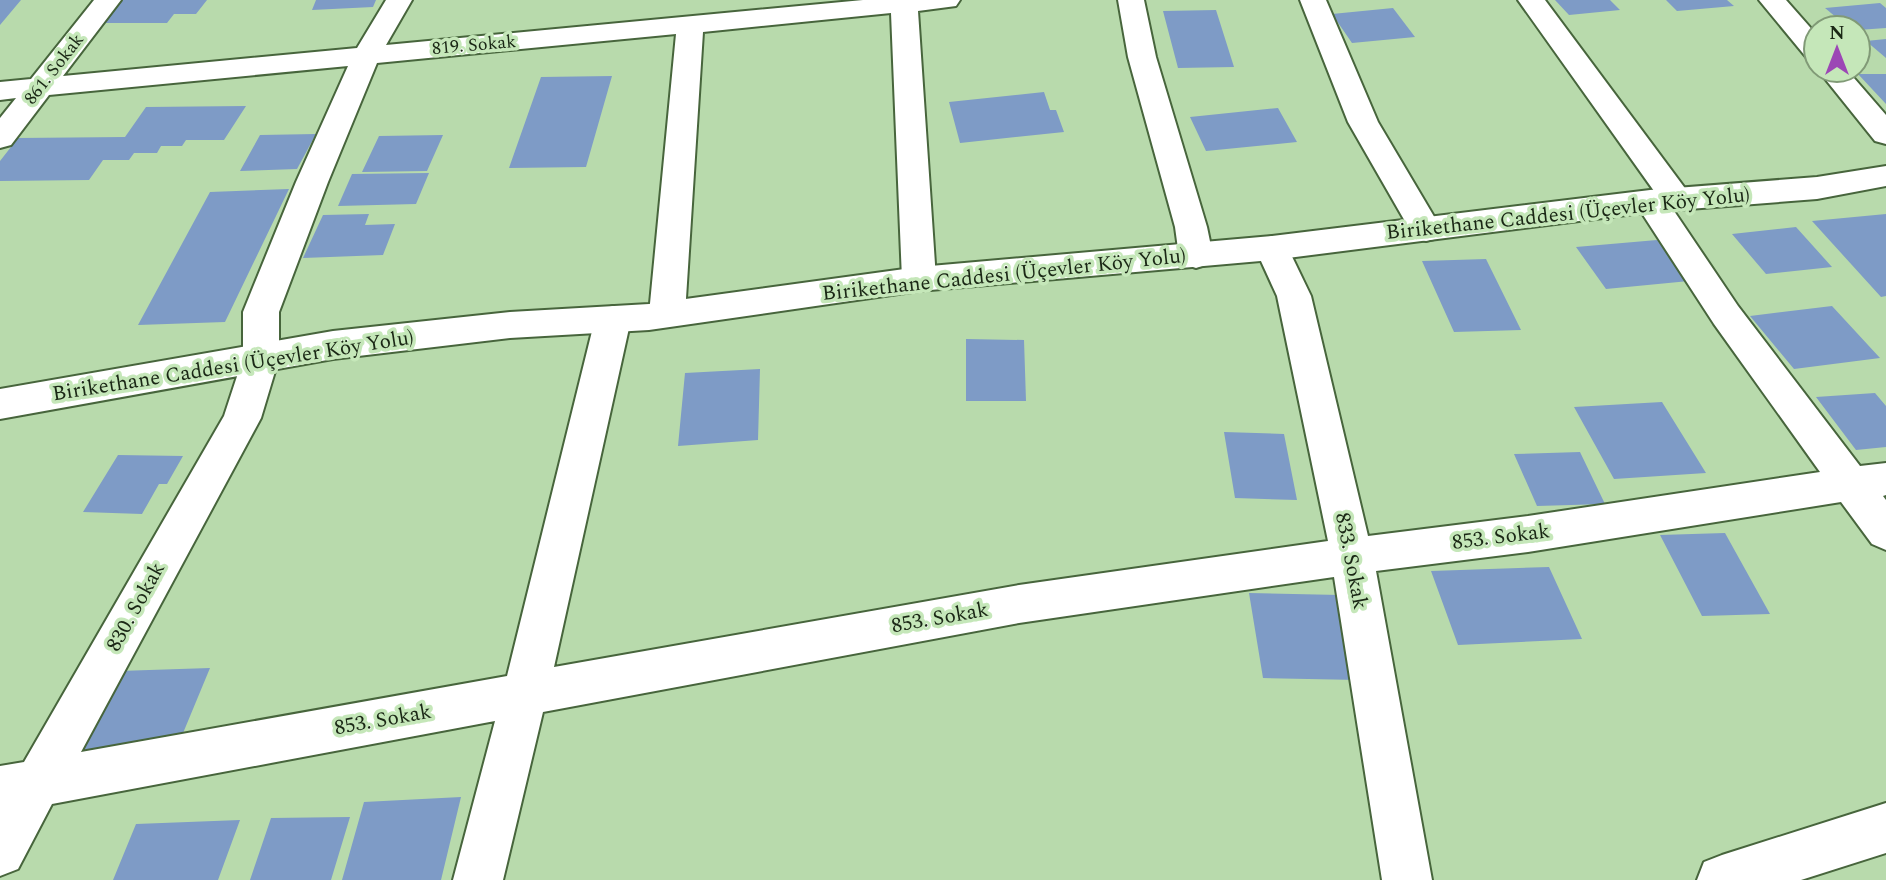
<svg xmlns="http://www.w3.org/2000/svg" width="1886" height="880" font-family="Spectral,serif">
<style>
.building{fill:#7e9bc6}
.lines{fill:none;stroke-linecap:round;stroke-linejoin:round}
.minor-casing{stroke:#47653c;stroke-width:4}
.tertiary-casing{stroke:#47653c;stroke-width:4}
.minor{fill:#fff;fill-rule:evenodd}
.tertiary{fill:#fff;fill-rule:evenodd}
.labels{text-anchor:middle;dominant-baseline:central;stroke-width:7;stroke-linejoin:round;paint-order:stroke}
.far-street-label{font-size:18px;fill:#1a2715;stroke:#c5e7b9}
.street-label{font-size:21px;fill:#1a2715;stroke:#c5e7b9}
</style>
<rect width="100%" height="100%" fill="#b8daac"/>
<!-- building -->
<path class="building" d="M 0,0 L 21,0 L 0,25 Z
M 123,0 L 207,0 L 196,14 L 174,14 L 167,23 L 104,23 Z
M 316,0 L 376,0 L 373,7 L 312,10 Z
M 1555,0 L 1610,0 L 1620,10 L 1569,15 Z
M 1666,0 L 1727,0 L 1734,6 L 1677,11 Z
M 1880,3 L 1886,8 L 1886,28 L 1858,30 L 1858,28 L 1849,28 L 1825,8 Z
M 1393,8 L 1415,37 L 1352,43 L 1332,14 Z
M 1216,10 L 1234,67 L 1178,68 L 1163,11 Z
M 1886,39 L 1886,58 L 1866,41 Z
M 1858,74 L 1886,74 L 1886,104 Z
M 612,76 L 586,167 L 509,168 L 541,77 Z
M 1044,92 L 1050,110 L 1056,110 L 1064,132 L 960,143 L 949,102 Z
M 246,106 L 224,140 L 186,140 L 182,146 L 161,146 L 157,153 L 134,153 L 129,160 L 103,160 L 89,180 L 0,181 L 0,161 L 18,138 L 125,137 L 146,107 Z
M 1278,108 L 1297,142 L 1206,151 L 1190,117 Z
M 316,134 L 297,169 L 240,171 L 260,135 Z
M 443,135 L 427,171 L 362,172 L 379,136 Z
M 429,173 L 416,204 L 338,206 L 352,174 Z
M 289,189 L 225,322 L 138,325 L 210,192 Z
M 369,214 L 365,225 L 395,224 L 383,255 L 303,258 L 323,215 Z
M 1886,214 L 1886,296 L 1881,297 L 1812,221 Z
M 1796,227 L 1832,267 L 1766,274 L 1732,234 Z
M 1657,240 L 1689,281 L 1606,289 L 1576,247 Z
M 1486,259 L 1521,330 L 1454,332 L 1422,261 Z
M 1832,306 L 1880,358 L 1794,369 L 1750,316 Z
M 966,339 L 1024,340 L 1026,401 L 966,401 Z
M 760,369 L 758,440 L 678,446 L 685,373 Z
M 1875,393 L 1886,406 L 1886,447 L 1856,450 L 1816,397 Z
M 1662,402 L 1706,473 L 1614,479 L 1574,407 Z
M 1224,432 L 1284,434 L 1297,500 L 1235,498 Z
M 1580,452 L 1605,504 L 1537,506 L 1514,454 Z
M 118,455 L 183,456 L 167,484 L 159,484 L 142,514 L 83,512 Z
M 1725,533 L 1770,614 L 1702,616 L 1660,535 Z
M 1549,567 L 1582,639 L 1458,645 L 1431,571 Z
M 1249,593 L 1340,595 L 1359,680 L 1263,678 Z
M 210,668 L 176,750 L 82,753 L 119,671 Z
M 461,797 L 441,880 L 342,880 L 364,802 Z
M 350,817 L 331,880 L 250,880 L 271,818 Z
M 240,820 L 218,880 L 113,880 L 136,824 Z"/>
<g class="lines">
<!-- minor casing -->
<g class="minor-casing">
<path id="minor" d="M 94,0 L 121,0 L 63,76 L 357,48 L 386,0 L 412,0 L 386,45 L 863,0 L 960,0 L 956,6 L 918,11 L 936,279 L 931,288 L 919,291 L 907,288 L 902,279 L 891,13 L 703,32 L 685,314 L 679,323 L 667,327 L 655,323 L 649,314 L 676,34 L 377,63 L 328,182 L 279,312 L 279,358 L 261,418 L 81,752 L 507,676 L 595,319 L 601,310 L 613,306 L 625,310 L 631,319 L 554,667 L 1019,585 L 1328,541 L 1277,296 L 1255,248 L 1260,240 L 1272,236 L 1284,240 L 1311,296 L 1368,536 L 1528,516 L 1820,472 L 1714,324 L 1634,201 L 1639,193 L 1654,191 L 1518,0 L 1545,0 L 1687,191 L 1692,199 L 1687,207 L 1672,208 L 1738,306 L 1860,466 L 1886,463 L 1886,495 L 1883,496 L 1886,500 L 1886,550 L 1872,544 L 1841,502 L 1528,552 L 1376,571 L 1432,880 L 1382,880 L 1334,577 L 1019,623 L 543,712 L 503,880 L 453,880 L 495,721 L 52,804 L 18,869 L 0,876 L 0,766 L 24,762 L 224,416 L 243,358 L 243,312 L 296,182 L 348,66 L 49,95 L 11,145 L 0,148 L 0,118 L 16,98 L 0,100 L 0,82 L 31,79 Z
M 1118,0 L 1144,0 L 1156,57 L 1207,227 L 1213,256 L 1208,264 L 1196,268 L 1184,264 L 1179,256 L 1175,227 L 1128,57 Z
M 1300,0 L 1326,0 L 1378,122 L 1442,230 L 1438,238 L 1426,241 L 1414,238 L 1410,230 L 1348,122 Z
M 1759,0 L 1786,0 L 1816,34 L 1816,59 L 1806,57 Z
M 1818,70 L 1847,70 L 1886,115 L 1886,144 L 1875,141 Z
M 1886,803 L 1886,853 L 1801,880 L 1697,880 L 1704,862 L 1722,855 Z"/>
</g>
<!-- tertiary casing -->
<g class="tertiary-casing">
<path id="tertiary" d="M 1886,166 L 1886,186 L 1817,199 L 1650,212 L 1272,260 L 919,291 L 649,330 L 510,338 L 333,359 L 0,419 L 0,389 L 333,331 L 510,312 L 649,304 L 919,267 L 1272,236 L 1650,190 L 1817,177 Z"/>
</g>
<!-- minor -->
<use href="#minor" class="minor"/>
<!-- tertiary -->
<use href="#tertiary" class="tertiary"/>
</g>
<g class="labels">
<!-- far-street labels -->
<g class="far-street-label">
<text transform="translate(474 45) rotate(-5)">819. Sokak</text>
<text transform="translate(54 69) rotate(-52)">861. Sokak</text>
</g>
<!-- street labels -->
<g class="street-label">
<text transform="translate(1568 214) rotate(-6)">Birikethane Caddesi (Üçevler Köy Yolu)</text>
<text transform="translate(1004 275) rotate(-6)">Birikethane Caddesi (Üçevler Köy Yolu)</text>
<text transform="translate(233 366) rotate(-9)">Birikethane Caddesi (Üçevler Köy Yolu)</text>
<text transform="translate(1501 537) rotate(-7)">853. Sokak</text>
<text transform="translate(1351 561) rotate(79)">833. Sokak</text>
<text transform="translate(136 607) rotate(-61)">830. Sokak</text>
<text transform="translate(940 618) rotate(-10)">853. Sokak</text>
<text transform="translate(383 720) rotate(-10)">853. Sokak</text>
</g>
</g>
<!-- north arrow -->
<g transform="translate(1837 49)"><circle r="33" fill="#c5e7b9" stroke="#819a77" stroke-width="2"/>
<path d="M0-5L12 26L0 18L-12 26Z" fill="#9c47b5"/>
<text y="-10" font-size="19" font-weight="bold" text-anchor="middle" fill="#1a2715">N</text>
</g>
</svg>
